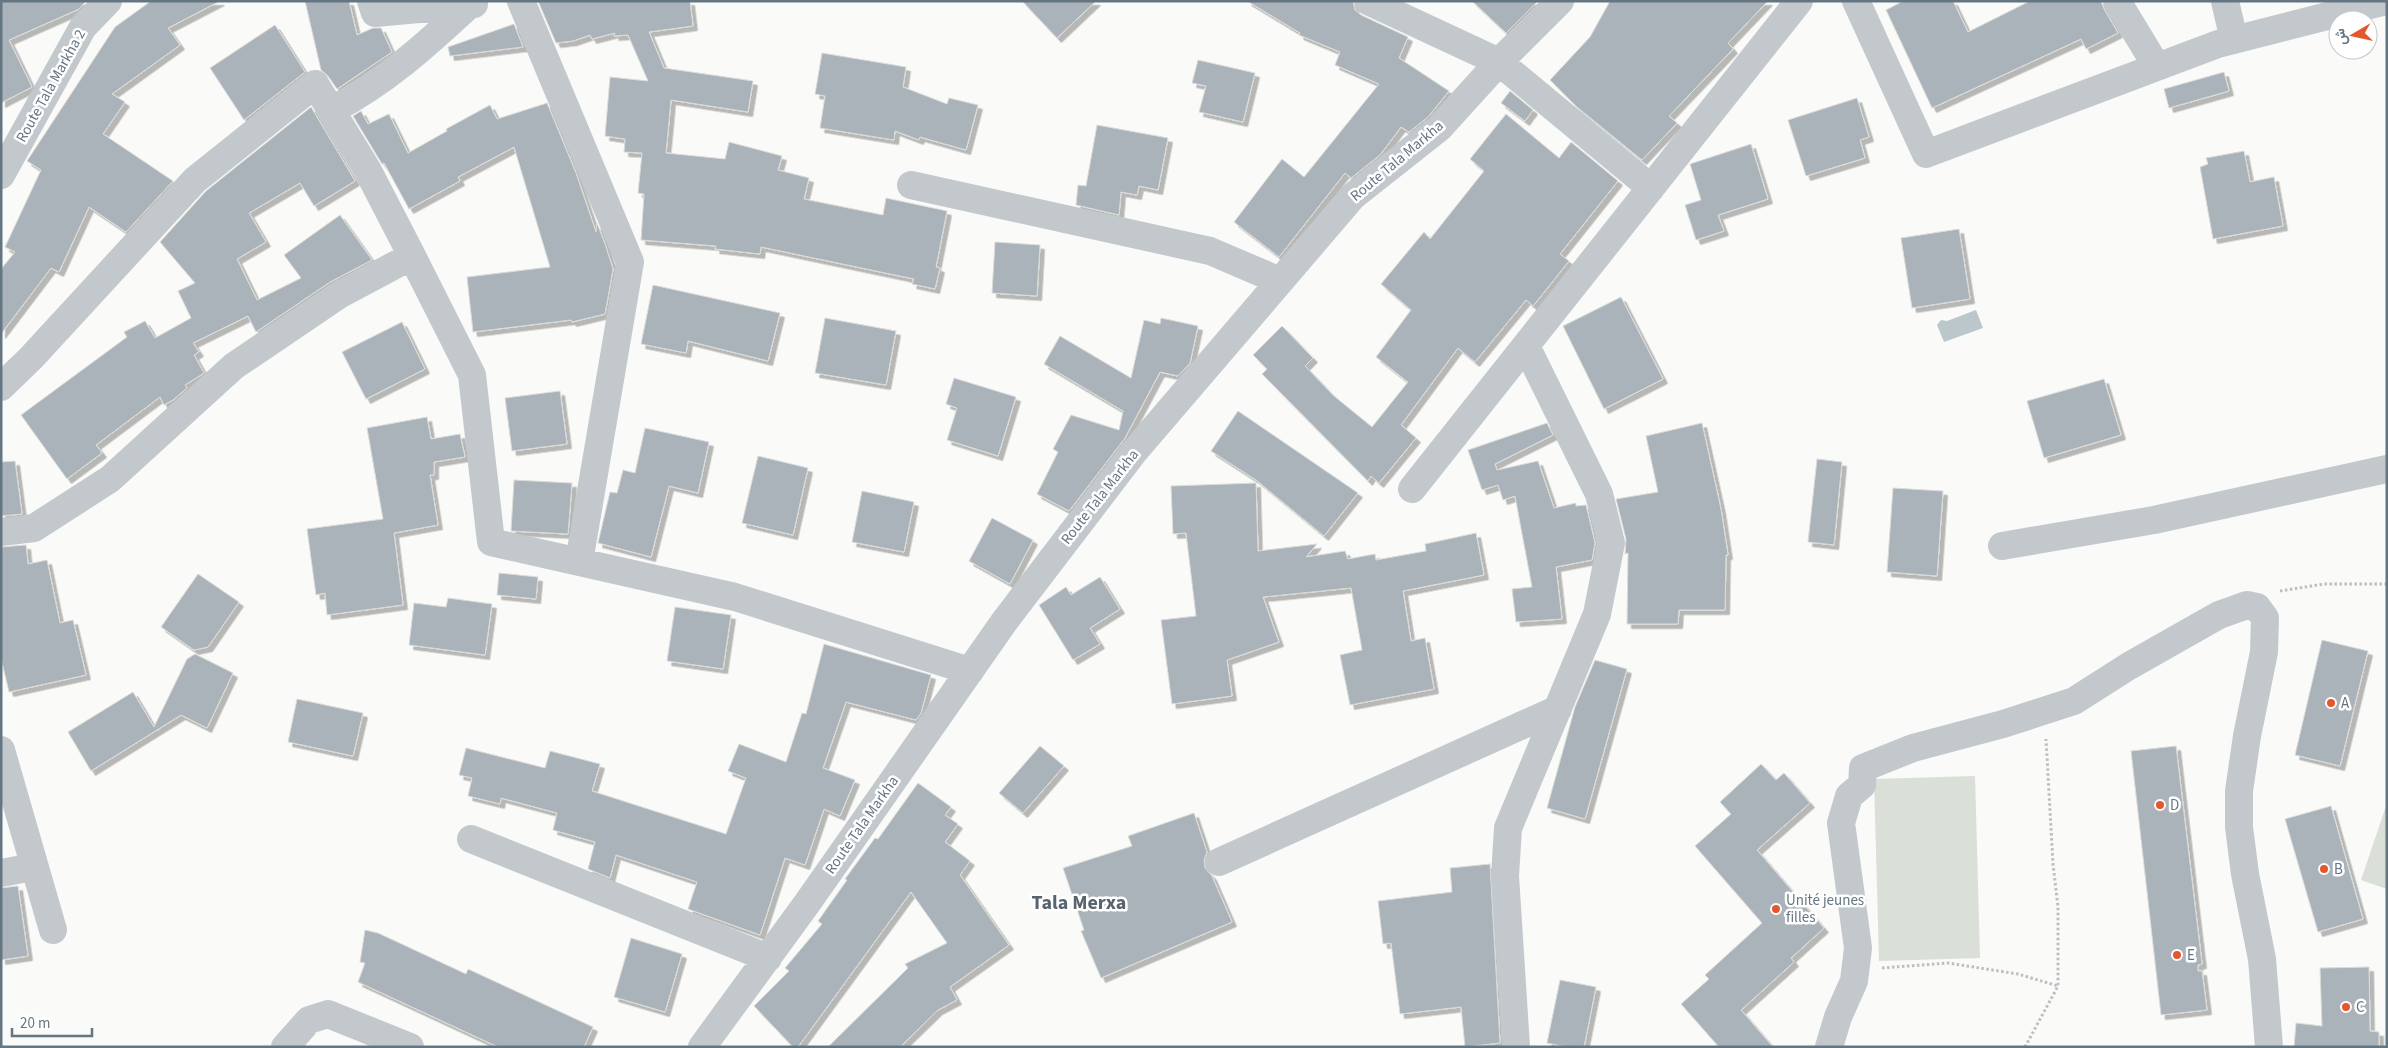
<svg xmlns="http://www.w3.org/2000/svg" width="2388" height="1048" font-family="'Source Sans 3',Vazirmatn,sans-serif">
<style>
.green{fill:#dadfd7}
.water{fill:#bbc7cb}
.building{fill:#aab3b9;stroke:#dcdcda;filter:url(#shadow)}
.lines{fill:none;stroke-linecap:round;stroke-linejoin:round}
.path{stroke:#bbbfc2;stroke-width:3;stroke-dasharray:2.5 2.5;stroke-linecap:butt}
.minor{stroke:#c3c8cc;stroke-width:28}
.poi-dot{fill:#e4572e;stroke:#fff;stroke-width:2}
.labels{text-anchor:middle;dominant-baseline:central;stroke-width:5;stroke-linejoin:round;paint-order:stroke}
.street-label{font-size:15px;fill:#657683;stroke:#fff}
.poi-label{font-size:15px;fill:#657683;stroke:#fff;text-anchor:start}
.district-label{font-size:20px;font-weight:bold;fill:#57646e;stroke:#fff}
</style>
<defs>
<filter id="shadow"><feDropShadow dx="4.5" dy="4.5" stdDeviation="0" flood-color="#0004"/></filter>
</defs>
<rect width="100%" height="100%" fill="#fafaf8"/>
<!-- green -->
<path class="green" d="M 1975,776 L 1980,958 L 1879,961 L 1874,779 Z
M 2387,803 L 2387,889 L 2361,880 Z"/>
<!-- water -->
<path class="water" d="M 1976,310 L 1983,328 L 1944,342 L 1937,325 L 1941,320 L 1947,321 Z"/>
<!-- building -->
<path class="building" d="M 1,1 L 86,1 L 79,9 L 9,40 L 32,87 L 1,103 Z
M 151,1 L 220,1 L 168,28 L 180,45 L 112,94 L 125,102 L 103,134 L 173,181 L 126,232 L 89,207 L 59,272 L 51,268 L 1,334 L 1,269 L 15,252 L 5,247 L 41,170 L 27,161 L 115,27 Z
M 305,1 L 349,1 L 357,35 L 373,28 L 381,28 L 392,52 L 337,89 L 328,76 L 321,70 Z
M 538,1 L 690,1 L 693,26 L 649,32 L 664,68 L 753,81 L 748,112 L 671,100 L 666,153 L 725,159 L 729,142 L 782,156 L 778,170 L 809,178 L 804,199 L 883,215 L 886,198 L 947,211 L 936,267 L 940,268 L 935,289 L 912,284 L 914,279 L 761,247 L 760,254 L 715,249 L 716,246 L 641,240 L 644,194 L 638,193 L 642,153 L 624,152 L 625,139 L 605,136 L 610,77 L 648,81 L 628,35 L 614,36 L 615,33 L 592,39 L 590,35 L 573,41 L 556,43 Z
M 1022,1 L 1096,1 L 1057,38 Z
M 1247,1 L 1353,1 L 1355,10 L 1361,15 L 1408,37 L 1399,58 L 1449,91 L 1428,117 L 1409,132 L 1401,127 L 1380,155 L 1351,178 L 1345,173 L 1279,257 L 1234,222 L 1282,159 L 1304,177 L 1379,84 L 1335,65 L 1340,52 L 1299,35 L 1300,33 Z
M 1472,1 L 1538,1 L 1506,33 Z
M 1610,1 L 1768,1 L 1728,43 L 1733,49 L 1669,116 L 1677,123 L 1642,160 L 1577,107 L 1550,80 L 1590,37 Z
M 1903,1 L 1953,1 L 1968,32 L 2030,1 L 2101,1 L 2104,9 L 2118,33 L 2086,49 L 2081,39 L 1932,108 L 1886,10 Z
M 514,24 L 523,47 L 450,56 L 448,47 Z
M 275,25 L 305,72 L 244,120 L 210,68 Z
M 822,53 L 906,67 L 903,87 L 947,104 L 949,98 L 978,105 L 966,150 L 920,137 L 919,140 L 895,131 L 894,140 L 820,128 L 825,96 L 815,94 Z
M 1198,60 L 1255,73 L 1243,122 L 1199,112 L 1206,86 L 1192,83 Z
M 2224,72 L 2229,91 L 2169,108 L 2164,89 Z
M 1510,91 L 1533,110 L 1525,121 L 1501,103 Z
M 1857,98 L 1869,137 L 1860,140 L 1865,158 L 1806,176 L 1788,120 Z
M 547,103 L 576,173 L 596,232 L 597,223 L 605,244 L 613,269 L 605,314 L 572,322 L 571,320 L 473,332 L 467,277 L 550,267 L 514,147 L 458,177 L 460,181 L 409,209 L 384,163 L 382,164 L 353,116 L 361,111 L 368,124 L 389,114 L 408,153 L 447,131 L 446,129 L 490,105 L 497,119 Z
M 311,107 L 355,181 L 314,206 L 300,183 L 249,213 L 266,242 L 237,259 L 257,300 L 301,278 L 284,255 L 340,215 L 372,260 L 330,282 L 256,332 L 248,316 L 193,343 L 199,352 L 194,355 L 204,373 L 185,385 L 187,388 L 173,400 L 164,405 L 160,397 L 96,445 L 102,453 L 67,479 L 21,415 L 127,337 L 124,332 L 145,321 L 155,338 L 191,318 L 178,291 L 195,283 L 160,242 L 206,191 Z
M 1506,114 L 1559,158 L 1571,142 L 1618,181 L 1560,254 L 1569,261 L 1533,306 L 1526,300 L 1475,362 L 1458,348 L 1401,425 L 1416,438 L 1379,483 L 1371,476 L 1368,481 L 1262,374 L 1267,369 L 1253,355 L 1282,326 L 1313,358 L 1305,366 L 1334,396 L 1372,427 L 1408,382 L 1376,357 L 1411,310 L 1381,284 L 1424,232 L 1430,239 L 1484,171 L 1470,159 Z
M 1097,125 L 1168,138 L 1158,190 L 1139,186 L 1137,195 L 1121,192 L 1119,215 L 1076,205 L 1078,185 L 1086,186 Z
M 1751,144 L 1768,199 L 1718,215 L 1724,231 L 1696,240 L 1685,205 L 1701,200 L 1690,164 Z
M 2244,151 L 2250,182 L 2274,177 L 2283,226 L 2213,239 L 2200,167 L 2208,164 L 2206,158 Z
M 1959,229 L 1970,299 L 1912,308 L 1901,238 Z
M 995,242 L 1040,245 L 1037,296 L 992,293 Z
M 653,285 L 780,313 L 768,361 L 688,341 L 686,353 L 641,344 Z
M 1621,297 L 1663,379 L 1604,409 L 1563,326 Z
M 825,318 L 896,331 L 886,385 L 815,373 Z
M 1161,318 L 1198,326 L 1190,363 L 1178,376 L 1160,372 L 1125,438 L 1069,511 L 1037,494 L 1058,452 L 1053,449 L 1071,415 L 1119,430 L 1123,411 L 1044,364 L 1060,336 L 1131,378 L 1144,320 L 1160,324 Z
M 402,322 L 425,369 L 366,399 L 342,352 Z
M 954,378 L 1016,397 L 998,456 L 947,440 L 957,408 L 946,404 Z
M 2104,379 L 2121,435 L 2044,458 L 2027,401 Z
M 560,391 L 567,444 L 512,451 L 505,398 Z
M 1238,411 L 1358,493 L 1324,536 L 1256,480 L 1211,451 Z
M 427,417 L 431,439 L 460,434 L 465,457 L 434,462 L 434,475 L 430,475 L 438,525 L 394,533 L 403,605 L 327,615 L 325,593 L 316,595 L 307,529 L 383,519 L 367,428 Z
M 1547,423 L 1553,435 L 1495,464 L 1497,470 L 1538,461 L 1554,508 L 1576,503 L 1576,506 L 1586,505 L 1595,543 L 1592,560 L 1556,567 L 1562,619 L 1516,622 L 1512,589 L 1532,587 L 1515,496 L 1503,500 L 1498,485 L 1482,490 L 1468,450 Z
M 1702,423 L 1721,509 L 1728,555 L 1726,555 L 1725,610 L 1679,610 L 1678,624 L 1627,624 L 1628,553 L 1625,554 L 1626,539 L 1616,499 L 1658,492 L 1646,436 Z
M 645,428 L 709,442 L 698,493 L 669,486 L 651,557 L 598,543 L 610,492 L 617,493 L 623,470 L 635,473 Z
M 758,456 L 808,468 L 793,535 L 742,523 Z
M 1817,459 L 1842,462 L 1834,545 L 1808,542 Z
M 15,461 L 22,514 L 1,516 L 1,462 Z
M 514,480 L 572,483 L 568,534 L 511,531 Z
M 1256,483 L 1258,551 L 1317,544 L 1306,557 L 1345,551 L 1348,559 L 1375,554 L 1376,560 L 1426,551 L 1425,544 L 1476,533 L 1484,575 L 1403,591 L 1411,641 L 1425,638 L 1434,689 L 1350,705 L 1340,655 L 1362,650 L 1351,588 L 1263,597 L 1279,642 L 1227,660 L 1232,696 L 1172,704 L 1161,620 L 1196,616 L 1186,533 L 1173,534 L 1171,486 Z
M 1893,488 L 1943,491 L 1937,576 L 1887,572 Z
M 862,491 L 914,502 L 904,552 L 852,542 Z
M 992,518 L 1033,540 L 1010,584 L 969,561 Z
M 26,545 L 28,564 L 47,560 L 60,623 L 73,620 L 86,675 L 9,692 L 1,658 L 1,547 Z
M 499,573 L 538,577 L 536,599 L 497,595 Z
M 198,574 L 239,602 L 208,647 L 194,650 L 161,627 Z
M 1100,577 L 1120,609 L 1090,628 L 1100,644 L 1073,660 L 1039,605 L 1066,587 L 1071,595 Z
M 448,598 L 492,604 L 485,655 L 409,645 L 414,603 L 446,607 Z
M 675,607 L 731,615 L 723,669 L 667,661 Z
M 2322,640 L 2368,651 L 2340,766 L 2295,755 Z
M 824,644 L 931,675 L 921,713 L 916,720 L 846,702 L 823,768 L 855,780 L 840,816 L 824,809 L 805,865 L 785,858 L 760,935 L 688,909 L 697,882 L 616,855 L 610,878 L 588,869 L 595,842 L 553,830 L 557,813 L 501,798 L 500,804 L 468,796 L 472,778 L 459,775 L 466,748 L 545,768 L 550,751 L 600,764 L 592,791 L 726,834 L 746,778 L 728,771 L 739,744 L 786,762 L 802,713 L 806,714 Z
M 195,654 L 233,673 L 207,728 L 181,715 L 91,771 L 68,732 L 133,692 L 154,727 L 187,659 Z
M 1595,660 L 1627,669 L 1585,819 L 1547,808 L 1575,707 Z
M 297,699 L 363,713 L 353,756 L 288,742 Z
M 1040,746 L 1064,766 L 1023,813 L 999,793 Z
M 2176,746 L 2202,964 L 2198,965 L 2198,971 L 2202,971 L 2207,1010 L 2161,1015 L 2131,751 Z
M 1761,764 L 1776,780 L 1784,773 L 1810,803 L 1757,850 L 1824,928 L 1791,958 L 1794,962 L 1741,1010 L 1773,1047 L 1719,1047 L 1681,1004 L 1709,979 L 1705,975 L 1762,923 L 1695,846 L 1731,814 L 1720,802 Z
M 918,783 L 951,807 L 945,815 L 958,824 L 945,842 L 970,861 L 960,875 L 1009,945 L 950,987 L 957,1000 L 938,1010 L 900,1047 L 828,1047 L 908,968 L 905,964 L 947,943 L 911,892 L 798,1047 L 793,1047 L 754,1006 L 789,971 L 785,968 L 822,924 L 818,921 L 847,880 L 845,879 L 875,838 L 878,839 Z
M 2331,806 L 2363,919 L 2318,932 L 2285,819 Z
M 1194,813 L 1207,852 L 1204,860 L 1205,868 L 1212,876 L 1232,922 L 1101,978 L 1081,931 L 1084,930 L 1063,868 L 1132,846 L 1128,836 Z
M 1490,864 L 1500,1043 L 1465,1047 L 1461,1007 L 1400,1014 L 1391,943 L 1383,944 L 1378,901 L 1452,892 L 1450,868 Z
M 18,886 L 28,956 L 1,960 L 1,888 Z
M 365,930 L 378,933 L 466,974 L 468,969 L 593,1027 L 584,1047 L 498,1047 L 358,982 L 365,963 L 360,962 Z
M 631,938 L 682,954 L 665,1012 L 614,997 Z
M 2369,967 L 2370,1031 L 2379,1032 L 2379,1047 L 2294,1047 L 2296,1023 L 2322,1026 L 2320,968 Z
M 1560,980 L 1596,987 L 1584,1047 L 1566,1047 L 1547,1043 Z"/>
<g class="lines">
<!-- path -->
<path class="path" d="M 2280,591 L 2324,584 L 2387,584
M 1882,968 L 1948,963 L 2018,974 L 2058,986
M 2025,1047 L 2058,986 L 2058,907 L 2053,864 L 2046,739"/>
<!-- minor -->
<path class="minor" d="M 371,1 L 375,13 L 474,4
M 521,1 L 630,262 L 579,562
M 1368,1 L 1499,62 L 1651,188
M 1856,1 L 1926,154 L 2218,44 L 2386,1
M 2117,1 L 2157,67
M 2225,1 L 2234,40
M 332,110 C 385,82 425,46 468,6
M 1,175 L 83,27 L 108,1
M 911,185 L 1210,251 L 1280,281
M 1,387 L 31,358 L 195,180 L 315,84 L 367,169 L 412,256
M 1412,489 L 1799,1
M 1,532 L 34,528 L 110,479 L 234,366 L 339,295 L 412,256 L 472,375 L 491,542 L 735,597 L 970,671
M 2002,546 L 2154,520 L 2387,469
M 1,750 L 53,930
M 471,839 L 768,958
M 1219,862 L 1558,709
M 1,873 L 33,867
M 285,1047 L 309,1020 L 328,1014 L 410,1047
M 702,1047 L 808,902 L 1004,622 L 1133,453 L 1353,196 L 1439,128 L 1499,62 L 1560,1
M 1516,1047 L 1505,876 L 1508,828 L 1597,614 L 1611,543 L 1599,494 L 1526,346
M 1829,1047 L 1838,1017 L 1854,981 L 1858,948 L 1841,823 L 1849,796 L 1862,785 L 1863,768 L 1913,748 L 2003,724 L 2074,701 L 2129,666 L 2219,615 L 2247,605 L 2257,607 L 2265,618 L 2264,652 L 2247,736 L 2239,791 L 2239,827 L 2245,874 L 2262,959 L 2269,1047"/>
</g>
<!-- markers -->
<g class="poi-dot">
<circle cx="2331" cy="703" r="5"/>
<circle cx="2160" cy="805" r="5"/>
<circle cx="2324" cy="869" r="5"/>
<circle cx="1776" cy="909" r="5"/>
<circle cx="2177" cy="955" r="5"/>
<circle cx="2346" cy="1007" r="5"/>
</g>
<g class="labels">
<!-- street labels -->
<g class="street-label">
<text transform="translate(51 86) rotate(-61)">Route Tala Markha 2</text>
<text transform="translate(1397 161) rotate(-40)">Route Tala Markha</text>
<text transform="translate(1100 497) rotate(-52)">Route Tala Markha</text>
<text transform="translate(862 825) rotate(-55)">Route Tala Markha</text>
</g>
<!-- poi labels -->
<g class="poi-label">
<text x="2341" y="703">A</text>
<text x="2170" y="805">D</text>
<text x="2334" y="869">B</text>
<text x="1786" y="900">Unité jeunes<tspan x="1786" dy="17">filles</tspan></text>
<text x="2187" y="955">E</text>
<text x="2356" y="1007">C</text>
</g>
<!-- district labels -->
<g class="district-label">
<text x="1079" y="903">Tala Merxa</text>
</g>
</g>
<!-- border -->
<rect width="2388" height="1048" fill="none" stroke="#657683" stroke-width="5"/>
<!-- north arrow -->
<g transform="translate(2353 35) rotate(261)"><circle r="24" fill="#ffffff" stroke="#c1c8cd"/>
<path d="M0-4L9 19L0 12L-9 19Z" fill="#e4572e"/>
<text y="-8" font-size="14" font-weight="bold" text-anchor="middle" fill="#657683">ش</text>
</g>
<!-- scale -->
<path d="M12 1028v8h80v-8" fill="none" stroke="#657683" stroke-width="2.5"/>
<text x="20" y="1028" font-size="15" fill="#657683" stroke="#ffffff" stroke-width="4" paint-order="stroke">20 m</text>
</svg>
